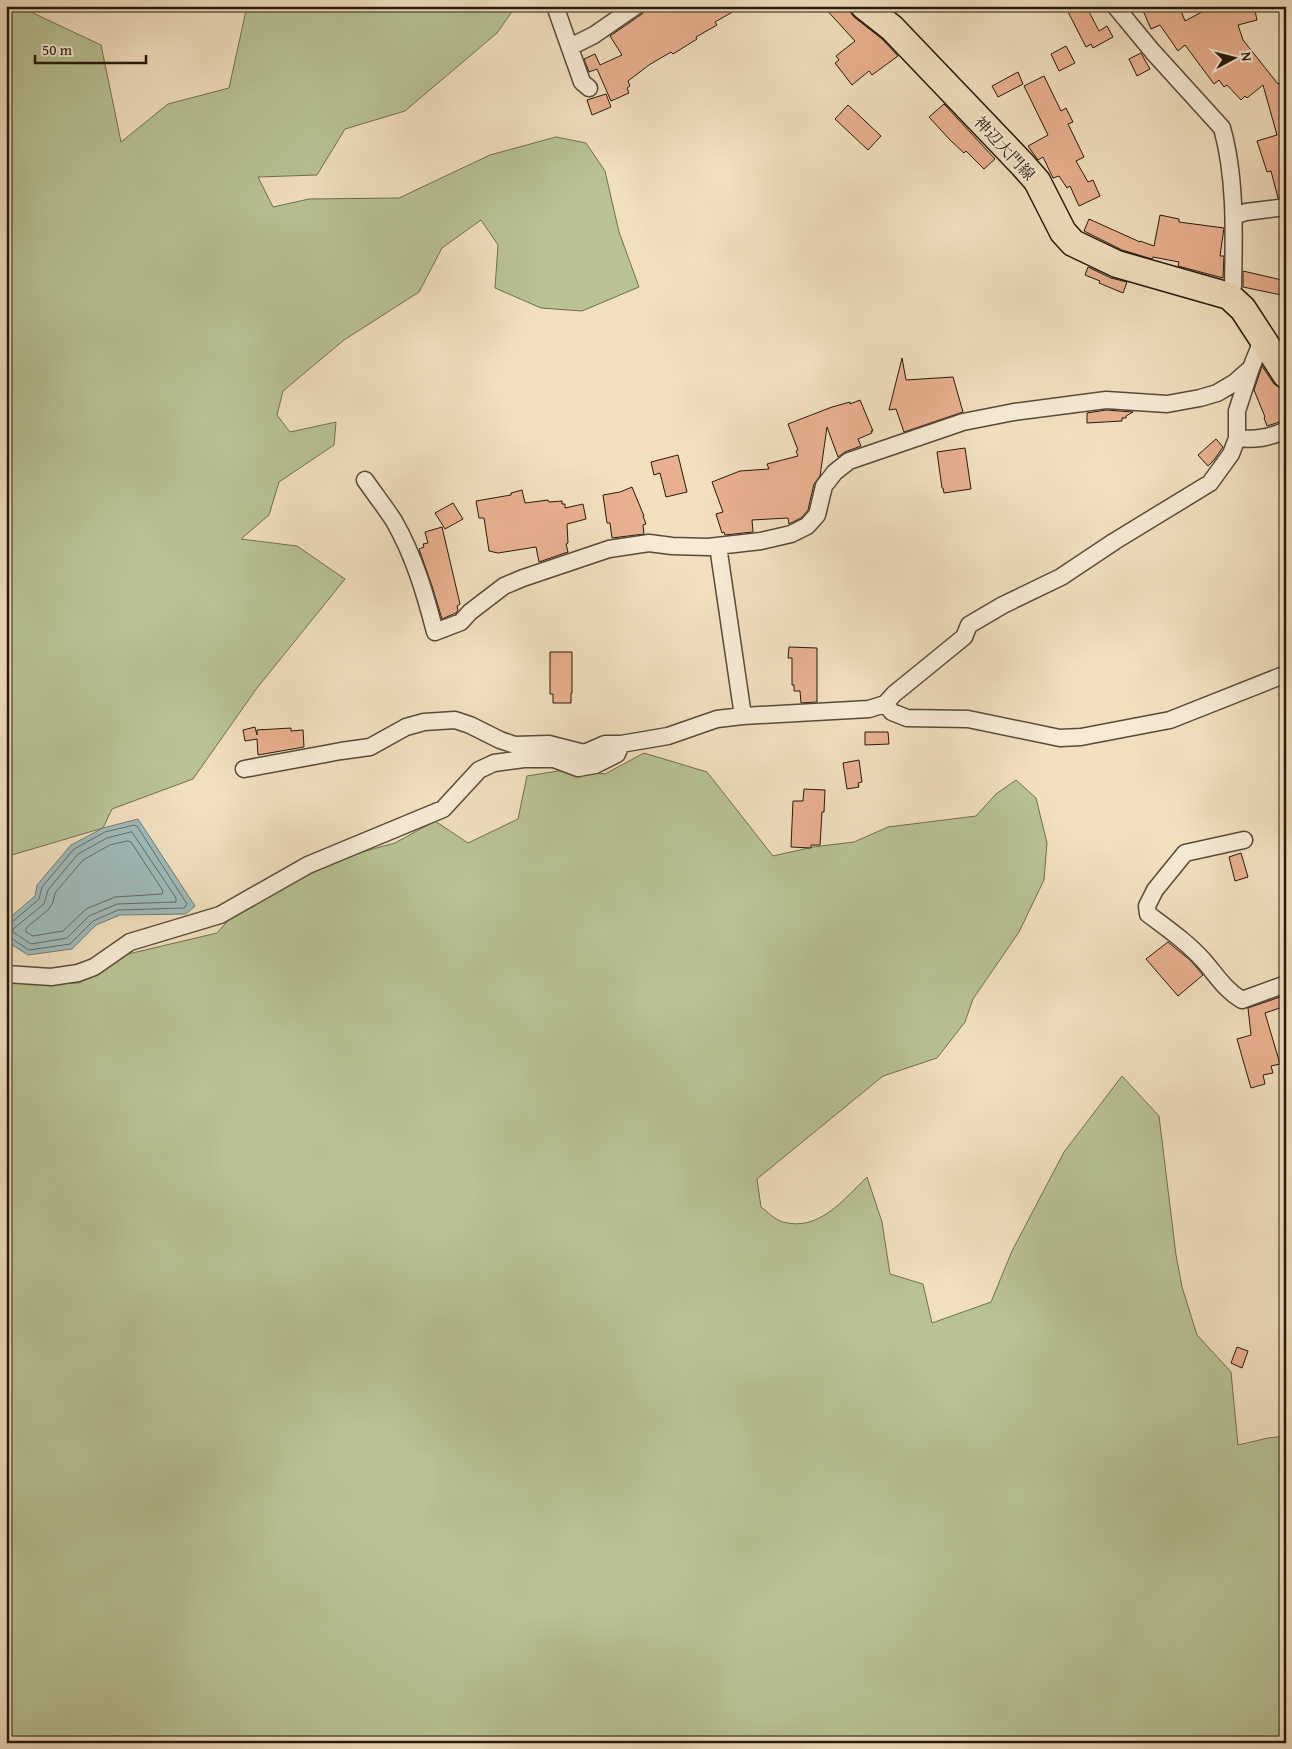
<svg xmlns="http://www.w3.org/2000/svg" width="1292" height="1749" font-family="'Gentium Book Plus','Noto Serif JP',serif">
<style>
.green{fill:#b8c293;stroke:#6e6e50}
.water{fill:#9ebaba;stroke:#6e7a74}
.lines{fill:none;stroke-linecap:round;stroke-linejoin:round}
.shore{stroke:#626a63;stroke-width:1}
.building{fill:#e9b08f;stroke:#25190c}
.minor-casing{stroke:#584a38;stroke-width:19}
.primary-casing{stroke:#25190c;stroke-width:29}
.minor{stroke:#f6ead5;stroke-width:16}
.primary{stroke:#f1dfbe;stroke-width:26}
.labels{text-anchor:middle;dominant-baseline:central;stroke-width:4;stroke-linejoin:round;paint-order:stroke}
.street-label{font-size:16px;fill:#25190c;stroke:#f6ead5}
</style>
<rect width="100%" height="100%" fill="#f1dfbe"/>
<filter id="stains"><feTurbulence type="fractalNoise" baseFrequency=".004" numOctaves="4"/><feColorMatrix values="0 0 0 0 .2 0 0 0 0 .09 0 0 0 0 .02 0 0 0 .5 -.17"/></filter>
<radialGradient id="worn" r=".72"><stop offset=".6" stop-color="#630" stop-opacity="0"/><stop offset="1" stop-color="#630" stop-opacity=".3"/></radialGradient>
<!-- green -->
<path class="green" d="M 6,6 L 18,6 L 101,45 L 121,142 L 168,104 L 229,88 L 247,6 L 516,6 L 497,33 L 405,111 L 345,129 L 317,175 L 258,177 L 273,207 L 309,199 L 399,198 L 490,155 L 556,137 L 586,143 L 605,171 L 619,232 L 639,287 L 582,311 L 541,308 L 495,288 L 498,245 L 481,220 L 442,248 L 419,292 L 344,340 L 283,391 L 277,415 L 290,432 L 336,422 L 334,445 L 279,482 L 269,515 L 241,539 L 297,546 L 345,579 L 257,688 L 193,779 L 112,809 L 103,828 L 12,855 L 6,854 Z
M 644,753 L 707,772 L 773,856 L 813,847 L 854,842 L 888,827 L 976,816 L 996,794 L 1016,780 L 1036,798 L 1047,843 L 1044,880 L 1019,932 L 973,999 L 965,1022 L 937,1058 L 883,1076 L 757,1179 L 761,1207 C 767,1211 775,1220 783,1222 C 819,1232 844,1199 867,1177 L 882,1222 L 890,1274 L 923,1284 L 932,1323 L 991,1302 L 1012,1251 L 1064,1152 L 1122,1076 L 1159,1116 L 1176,1255 L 1182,1287 L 1197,1335 L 1231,1372 L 1238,1445 L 1268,1438 L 1286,1436 L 1286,1743 L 6,1743 L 6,969 L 32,984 L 79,983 L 128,954 L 217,933 L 232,916 L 317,864 L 395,843 L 435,821 L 468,843 L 518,819 L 527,776 L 570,769 L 605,774 Z"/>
<!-- water -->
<path class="water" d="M 138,819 L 195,906 L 186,914 L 120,915 L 96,925 L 72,949 L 28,955 L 6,941 L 6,921 L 35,896 L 37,885 L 71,845 L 103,828 Z"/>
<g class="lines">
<!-- shore -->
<path class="shore" d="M 132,832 L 176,898 L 176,902 L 117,904 L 89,916 L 67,938 L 31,944 L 13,932 L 13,929 L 44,904 L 48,890 L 78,854 L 107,838 Z
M 128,841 L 131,842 L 163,891 L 162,894 L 115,897 L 86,909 L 63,931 L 33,936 L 26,932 L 26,928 L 49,909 L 53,902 L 55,893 L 83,860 L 110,845 Z
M 6,924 L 11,923 L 39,899 L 42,887 L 74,849 L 105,832 L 134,825 L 137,826 L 187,904 L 184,908 L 118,910 L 93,921 L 70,944 L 29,950 L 11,938 L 6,938"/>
</g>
<!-- building -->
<path class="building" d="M 648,6 L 743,6 L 715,22 L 717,25 L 696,37 L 697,39 L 673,54 L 671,52 L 649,65 L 628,81 L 630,86 L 627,88 L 629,93 L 611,101 L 597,69 L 589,72 L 584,59 L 595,54 L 600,65 L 622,55 L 610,36 L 642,14 Z
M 823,6 L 849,6 L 850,12 L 854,17 L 882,39 L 898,56 L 872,75 L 869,71 L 852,85 L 835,63 L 839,60 L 836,56 L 855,41 Z
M 1065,6 L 1086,6 L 1099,31 L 1107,26 L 1113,37 L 1093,48 L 1091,44 L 1086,47 Z
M 1141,6 L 1179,6 L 1185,21 L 1213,6 L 1254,6 L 1257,20 L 1238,25 L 1243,40 L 1278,84 L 1282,83 L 1286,97 L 1286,197 L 1278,198 L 1271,171 L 1267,172 L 1257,141 L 1277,135 L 1263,85 L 1247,98 L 1245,96 L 1241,100 L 1227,85 L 1224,87 L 1219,80 L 1214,84 L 1185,45 L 1178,51 L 1160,25 L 1151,29 Z
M 1066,46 L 1075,63 L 1059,71 L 1051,54 Z
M 1141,53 L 1150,69 L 1137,76 L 1129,59 Z
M 1018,72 L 1023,84 L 998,97 L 992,86 Z
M 1044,76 L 1061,111 L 1066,108 L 1073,122 L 1068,124 L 1084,157 L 1076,161 L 1088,182 L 1093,180 L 1100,196 L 1079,206 L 1070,186 L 1067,188 L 1059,176 L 1053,178 L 1043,157 L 1038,160 L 1028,146 L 1048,135 L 1024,86 Z
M 606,94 L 611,107 L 592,115 L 587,100 Z
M 944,104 L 995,159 L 984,169 L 966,151 L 964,153 L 950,140 L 929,117 Z
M 848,105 L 881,136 L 868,150 L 835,119 Z
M 1160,215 L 1179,219 L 1179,222 L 1224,228 L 1220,256 L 1224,256 L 1223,278 L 1178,266 L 1179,262 L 1153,257 L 1152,259 L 1122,250 L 1084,231 L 1089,219 L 1140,242 L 1140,241 L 1154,246 Z
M 1088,267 L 1111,278 L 1127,282 L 1123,293 L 1099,283 L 1100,281 L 1085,275 Z
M 1243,271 L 1286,281 L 1286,296 L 1243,287 Z
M 902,358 L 906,380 L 953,377 L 963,412 L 904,432 L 896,409 L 889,410 Z
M 1262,366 L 1274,384 L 1283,389 L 1286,396 L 1286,420 L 1267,426 L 1264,418 L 1265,417 L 1254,390 Z
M 860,400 L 873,431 L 871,431 L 872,433 L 858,439 L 861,446 L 845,452 L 838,457 L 827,427 L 820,476 L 814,484 L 808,510 L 801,518 L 789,524 L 788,518 L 752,520 L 753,532 L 725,535 L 724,532 L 722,533 L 716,514 L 723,512 L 712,482 L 740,471 L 769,469 L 767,464 L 798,456 L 796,451 L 798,450 L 788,424 L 832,407 L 850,402 L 850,404 Z
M 1106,410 L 1133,412 L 1126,416 L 1126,418 L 1122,418 L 1122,421 L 1087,423 L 1087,413 Z
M 1216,439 L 1223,447 L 1214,460 L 1208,466 L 1198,455 Z
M 965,448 L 971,489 L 944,493 L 943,488 L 942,488 L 937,452 Z
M 678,455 L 687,492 L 666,497 L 660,473 L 654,475 L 651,462 Z
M 632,487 L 644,516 L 643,516 L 646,524 L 643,525 L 644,534 L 612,538 L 610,523 L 607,523 L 603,495 L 620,492 Z
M 522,490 L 525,503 L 548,500 L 549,502 L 562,501 L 562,504 L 565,504 L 565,508 L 583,504 L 586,519 L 567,524 L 568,543 L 566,544 L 568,552 L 539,562 L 536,547 L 498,553 L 489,551 L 484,518 L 479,518 L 476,501 L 511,495 L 511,493 Z
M 453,503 L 463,519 L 445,529 L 435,513 Z
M 442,527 L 460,604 L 457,606 L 458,610 L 456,613 L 442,619 L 432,586 L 419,549 L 424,547 L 423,544 L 428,543 L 425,532 Z
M 789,647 L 817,648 L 817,702 L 801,703 L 800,691 L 794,691 L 794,685 L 792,685 L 792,658 L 788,658 Z
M 550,652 L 572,652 L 572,693 L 571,693 L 571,703 L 553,703 L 553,694 L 550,694 Z
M 255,727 L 257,735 L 257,730 L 291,728 L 291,731 L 303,730 L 304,747 L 258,755 L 257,739 L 245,741 L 243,730 Z
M 865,732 L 888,732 L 889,744 L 865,745 Z
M 859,760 L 862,782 L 858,783 L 859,787 L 847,789 L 843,763 Z
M 804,789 L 825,790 L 824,812 L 822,812 L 820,845 L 811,845 L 811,848 L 791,847 L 793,801 L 803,801 Z
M 1241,853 L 1248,877 L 1235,881 L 1229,857 Z
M 1168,942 L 1191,961 L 1203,975 L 1178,996 L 1146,959 Z
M 1286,995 L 1286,1006 L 1265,1013 L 1280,1064 L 1271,1066 L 1273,1073 L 1263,1075 L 1265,1084 L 1251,1088 L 1237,1039 L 1251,1035 L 1248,1008 Z
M 1237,1347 L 1248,1351 L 1242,1368 L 1231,1363 Z"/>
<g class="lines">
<!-- minor casing -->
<g class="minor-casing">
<path id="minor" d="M 555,6 L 582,82 L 589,88
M 1115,6 L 1153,52 L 1222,128 C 1236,177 1234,235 1233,286 L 1229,296
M 570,47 L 594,35 L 636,6
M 1234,216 L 1246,212 L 1286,207
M 1237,438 C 1255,440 1269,438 1286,430
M 365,480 C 374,493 385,507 394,521 C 414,556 425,593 435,632 L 461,622 L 470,612 L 504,586 L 523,578 L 609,549 L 649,543 L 672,546 L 708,547 L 761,541 L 791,534 L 807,526 L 817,515 L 824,486 L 835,472 L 849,461 L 963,422 L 1014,412 L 1106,400 L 1167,404 L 1200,398 L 1217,393 L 1234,383 L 1251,368 L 1263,338
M 718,546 L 743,716
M 885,704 L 894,694 L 964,637 L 969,625 L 1003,605 L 1061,577 L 1115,541 L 1210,483 L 1231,454 L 1237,438 L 1237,411 L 1251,368
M 244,769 L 341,751 L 370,747 L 406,727 L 424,722 L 455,720 L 470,725 L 500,740 L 515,745 L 549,744 L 584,753 L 605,744 L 621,744 L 668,736 L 717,719 L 743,716 L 869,709 L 885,704 L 892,712 L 907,718 L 968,719 L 1060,738 L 1081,737 L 1170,720 L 1286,674
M 1244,840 L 1185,853 L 1155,890 L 1147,906 L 1148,914 C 1168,929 1188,943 1204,961 C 1217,976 1225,990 1242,1000 L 1286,984
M 6,974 L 51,977 L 78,973 L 94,967 L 130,942 L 220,915 L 308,865 L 443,809 L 479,770 L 494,763 L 524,759 L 554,759 L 578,768 L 595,765 L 617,754 L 621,744"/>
</g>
<!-- primary casing -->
<g class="primary-casing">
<path id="primary" d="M 864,6 L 892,28 L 1022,164 L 1037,181 L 1063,232 L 1073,243 L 1117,264 L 1229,296 L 1243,309 L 1286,375"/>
</g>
<!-- minor -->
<use href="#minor" class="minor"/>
<!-- primary -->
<use href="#primary" class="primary"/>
</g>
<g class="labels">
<!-- street labels -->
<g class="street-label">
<text transform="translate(1005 148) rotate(47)">神辺大門線</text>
</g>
</g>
<!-- margin -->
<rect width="1292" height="1749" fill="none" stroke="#f1dfbe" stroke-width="25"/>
<rect x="8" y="8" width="1277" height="1734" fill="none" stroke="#25190c" stroke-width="2.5"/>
<rect x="12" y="12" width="1267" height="1724" fill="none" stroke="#25190c"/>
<!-- north arrow -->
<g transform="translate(1234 58) rotate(83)" stroke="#f6ead5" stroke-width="4" paint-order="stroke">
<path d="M0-4L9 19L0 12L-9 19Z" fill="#25190c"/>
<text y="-8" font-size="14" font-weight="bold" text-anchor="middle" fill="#25190c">N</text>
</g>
<!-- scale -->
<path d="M35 55v8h111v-8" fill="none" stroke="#25190c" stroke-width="2.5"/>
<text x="42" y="55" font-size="15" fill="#25190c" stroke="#f6ead5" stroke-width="4" paint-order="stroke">50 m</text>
<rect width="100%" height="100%" filter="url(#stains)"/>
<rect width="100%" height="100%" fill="url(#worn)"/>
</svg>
